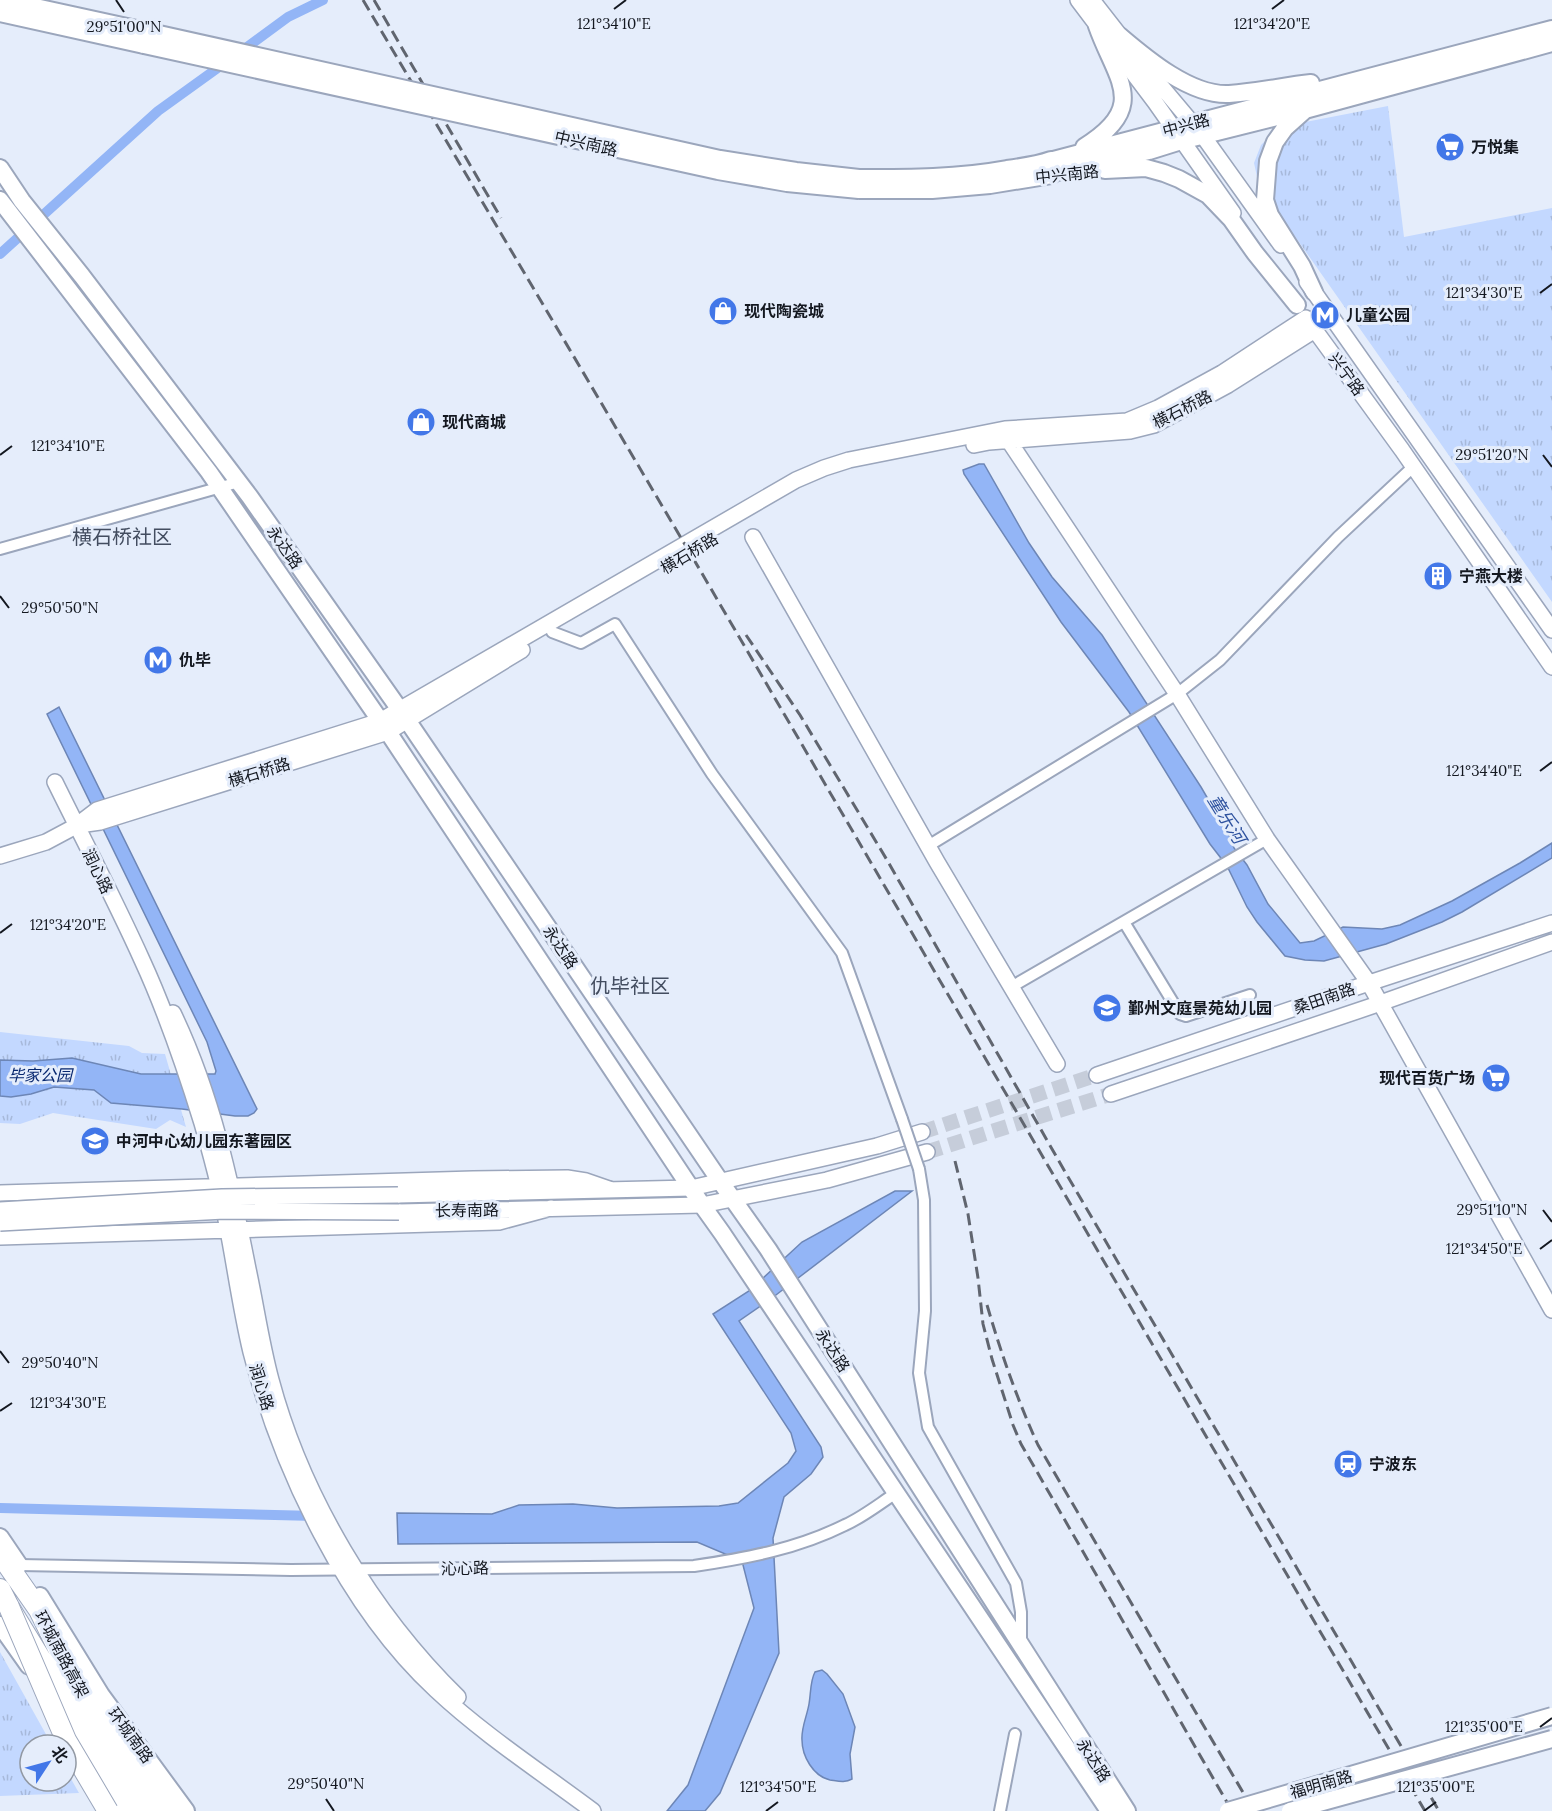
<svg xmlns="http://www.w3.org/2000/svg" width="1552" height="1811" font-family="Lora,'Noto Sans SC',serif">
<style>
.park{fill:url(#park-tufts)}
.water{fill:#93b5f6;stroke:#6d86b6;stroke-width:1.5}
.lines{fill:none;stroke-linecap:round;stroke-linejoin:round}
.canal{stroke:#93b5f6;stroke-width:10}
.secondary-tunnel{stroke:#c6cdda;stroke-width:15;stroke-dasharray:15 8;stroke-linecap:butt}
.street-casing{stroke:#9ba6bc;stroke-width:14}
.secondary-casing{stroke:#9ba6bc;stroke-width:18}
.primary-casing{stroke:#9ba6bc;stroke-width:20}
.highway-casing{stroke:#9ba6bc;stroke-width:22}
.street{stroke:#fff;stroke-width:10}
.secondary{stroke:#fff;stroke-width:15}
.primary{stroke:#fff;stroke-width:16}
.highway{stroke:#fff;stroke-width:20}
.rail{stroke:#60656f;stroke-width:3;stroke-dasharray:12 6;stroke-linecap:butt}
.street-bridge-casing{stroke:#9ba6bc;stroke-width:14;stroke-linecap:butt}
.secondary-bridge-casing{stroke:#9ba6bc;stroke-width:18;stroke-linecap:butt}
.primary-bridge-casing{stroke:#9ba6bc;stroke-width:20;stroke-linecap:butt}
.highway-bridge-casing{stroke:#9ba6bc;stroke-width:22;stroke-linecap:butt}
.street-bridge{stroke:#fff;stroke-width:10}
.secondary-bridge{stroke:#fff;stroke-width:15}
.primary-bridge{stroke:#fff;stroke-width:16}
.highway-bridge{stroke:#fff;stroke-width:20}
.ticks{fill:none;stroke:#141820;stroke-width:2}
.labels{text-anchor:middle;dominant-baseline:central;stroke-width:6;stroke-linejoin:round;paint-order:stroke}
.street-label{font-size:16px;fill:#141820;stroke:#e5edfb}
.poi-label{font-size:16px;font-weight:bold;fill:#141820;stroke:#e5edfb;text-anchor:start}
.park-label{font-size:16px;font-style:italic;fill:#07276f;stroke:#e5edfb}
.water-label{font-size:18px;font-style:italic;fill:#2e529f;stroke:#e5edfb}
.quarter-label{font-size:20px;fill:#434d60;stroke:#e5edfb}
.ticks-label{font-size:15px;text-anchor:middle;fill:#141820;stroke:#e5edfb;stroke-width:6;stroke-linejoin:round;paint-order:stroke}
</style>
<defs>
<pattern id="park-tufts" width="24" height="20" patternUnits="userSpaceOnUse" patternTransform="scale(1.5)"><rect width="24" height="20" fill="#c3d8ff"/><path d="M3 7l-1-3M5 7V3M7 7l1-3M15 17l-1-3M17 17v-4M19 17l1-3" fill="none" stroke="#a7b9da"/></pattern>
</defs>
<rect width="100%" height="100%" fill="#e5edfb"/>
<!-- park -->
<path class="park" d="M 1388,106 L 1404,237 L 1552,208 L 1552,602 L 1275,208 L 1258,181 L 1254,163 L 1261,145 L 1274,132 L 1295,124 Z
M 0,1032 L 129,1046 L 142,1053 L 165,1054 L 186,1127 L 170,1120 L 156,1129 L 53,1113 L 20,1124 L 0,1123 Z
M 0,1652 L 52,1745 L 30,1745 L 30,1781 L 66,1781 L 66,1770 L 79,1793 L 0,1796 Z"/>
<!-- water -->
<path class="water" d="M 979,464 L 984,464 L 1029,543 L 1052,577 L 1102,635 L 1201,787 L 1229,835 L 1234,848 L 1247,865 L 1268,904 L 1300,943 L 1314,941 L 1343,927 L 1382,929 L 1400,925 L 1452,901 L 1520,863 L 1552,843 L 1552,858 L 1462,912 L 1442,922 L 1386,944 L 1324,961 L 1305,960 L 1285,956 L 1257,922 L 1247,907 L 1227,866 L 1210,844 L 1129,712 L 1061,622 L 964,474 L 963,470 Z
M 59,707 L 257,1109 L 254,1113 L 248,1116 L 235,1116 L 182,1109 L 111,1103 L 94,1090 L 54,1087 L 31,1094 L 11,1097 L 0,1096 L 0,1060 L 33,1061 L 72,1058 L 141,1074 L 215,1074 L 216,1071 L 207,1042 L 47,714 Z
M 895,1191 L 912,1191 L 772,1298 L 739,1321 L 821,1447 L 823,1457 L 811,1474 L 784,1497 L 773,1538 L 779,1653 L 720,1793 L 705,1811 L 667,1811 L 688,1785 L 754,1608 L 742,1561 L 697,1542 L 398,1544 L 397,1513 L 492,1514 L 519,1505 L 573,1504 L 617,1508 L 719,1506 L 738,1503 L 788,1463 L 796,1451 L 791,1433 L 713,1314 L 749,1291 L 802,1242 Z
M 822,1670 L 827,1674 L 843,1694 L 855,1727 L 850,1754 L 852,1779 C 845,1783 838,1781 830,1780 C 813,1776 802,1756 802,1740 C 801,1728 807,1716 809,1704 C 811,1693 810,1681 815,1672 Z"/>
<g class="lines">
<!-- canal -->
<path class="canal" d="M 239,53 L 288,17 L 323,0
M 0,254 L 158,111 L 226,62
M 0,1508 L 316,1516"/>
<!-- secondary-tunnel -->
<path class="secondary-tunnel" d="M 922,1132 L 1097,1075
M 927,1152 L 1111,1094"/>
<!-- street casing -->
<g class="street-casing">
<path id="street" d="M 0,549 L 239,482
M 552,632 L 581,643 L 615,624 L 712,774 L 842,953 L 902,1119
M 928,846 L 1177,694 L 1220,660 L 1338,537 L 1413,467
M 1124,922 L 1180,1014 L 1186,1016 L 1250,995
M 1011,987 L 1267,839
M 919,1169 L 924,1200 L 925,1311 L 919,1373 L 928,1427 L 1016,1583 L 1021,1612 L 1021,1643
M 19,1565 L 291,1570 L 694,1566 C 747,1558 797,1549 845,1525 C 863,1517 879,1504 896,1493
M 1000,1811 L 1015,1734"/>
</g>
<!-- secondary casing -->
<g class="secondary-casing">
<path id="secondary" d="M 1078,0 L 1155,102 L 1233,213
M 1092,0 L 1135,55 L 1203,136 L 1281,245
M 1307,282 L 1552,630
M 1309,322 L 1402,450 L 1552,667
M 1009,441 L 1177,694 L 1267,839 L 1369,983 L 1552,1310
M 974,445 L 989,442 L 1130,431 L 1154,425 L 1228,385 L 1315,330
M 753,537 L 937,862 L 1057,1064
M 55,782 C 84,841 115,900 142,960 C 166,1012 185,1068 202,1123 C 208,1144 214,1166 219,1187 C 232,1241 238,1298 251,1352 C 281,1469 347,1608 436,1690 C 484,1735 541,1772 593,1811
M 79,825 L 100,822 L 388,732 L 522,650
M 0,856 L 46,842 L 76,826 L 97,810 L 380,721 L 796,480 L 824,468 L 849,460 L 1005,429 L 1127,421 L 1158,408 L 1222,373 L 1306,318
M 173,1013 C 212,1094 231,1182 248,1269 C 256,1306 261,1343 271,1380 C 302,1496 372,1613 458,1697
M 1097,1075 L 1369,983 L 1552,923
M 1111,1094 L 1372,1006 L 1552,942
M 0,1193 L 473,1179 L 567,1178 L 586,1181 L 612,1190
M 398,1195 L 691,1188 L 877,1146 L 922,1132
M 399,1212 L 702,1205 L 827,1180 L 927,1152
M 0,1237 L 499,1222 L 551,1208"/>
</g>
<!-- primary casing -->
<g class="primary-casing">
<path id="primary" d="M 3,0 L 150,32
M 0,13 L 144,45
M 1120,36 C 1147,59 1191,96 1229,94 C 1257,92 1284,86 1311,83
M 1304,111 L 1285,128 L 1275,142 L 1268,161 L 1265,200 L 1270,215 L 1302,266 L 1314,292
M 1084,147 C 1150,106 1116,80 1097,26
M 1042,163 L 1552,29
M 0,168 L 22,201 L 82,276 L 250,497 L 407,720 L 720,1181 L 768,1249 L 1127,1811
M 1105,170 L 1146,168 L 1164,173 L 1179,179 L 1208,195 L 1231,219 L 1255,253 L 1297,305
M 1044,175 L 1149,151 L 1181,141 L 1305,110 L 1552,43
M 859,178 C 909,178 958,178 1007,169 C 1022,167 1037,165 1051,160
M 859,190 L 932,190 L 990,185 L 1052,175
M 0,200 L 209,472 L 388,732 L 702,1205 L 722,1233 L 1109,1811
M 0,1537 L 19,1565
M 40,1596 L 101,1695 L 186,1811
M 0,1625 L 29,1666
M 57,1707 L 125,1804"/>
</g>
<!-- highway casing -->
<g class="highway-casing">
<path id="highway" d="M 0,1554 L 39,1610 L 81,1695 L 168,1811
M 0,1589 L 9,1607 L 72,1710 L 149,1811
M 119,1795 L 128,1811"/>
</g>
<!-- street -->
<use href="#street" class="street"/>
<!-- secondary -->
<use href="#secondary" class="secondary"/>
<!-- primary -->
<use href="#primary" class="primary"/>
<!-- highway -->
<use href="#highway" class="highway"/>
<!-- rail -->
<path class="rail" d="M 363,0 L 700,570 L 1425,1811
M 374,0 L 501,218
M 746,635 L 800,715 L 887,860 L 1064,1170 L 1439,1811
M 955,1161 L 968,1214 L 978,1278 L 983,1324 L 992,1359 L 1013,1425 L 1021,1444 L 1051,1496 L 1232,1811
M 987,1305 C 1001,1353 1017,1399 1038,1445 L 1254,1811"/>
<!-- street-bridge casing -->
<g class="street-bridge-casing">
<path id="street-bridge" d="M 902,1119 L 919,1169"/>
</g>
<!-- secondary-bridge casing -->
<g class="secondary-bridge-casing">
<path id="secondary-bridge" d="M 0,1210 L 222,1197 L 398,1195
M 0,1223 L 224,1211 L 399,1212"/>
</g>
<!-- primary-bridge casing -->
<g class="primary-bridge-casing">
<path id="primary-bridge" d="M 150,32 L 720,159 L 796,171 L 859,178
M 144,45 L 718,171 L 787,183 L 859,190
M 1228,1811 L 1552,1716
M 1290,1811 L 1552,1739"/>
</g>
<!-- highway-bridge casing -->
<g class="highway-bridge-casing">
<path id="highway-bridge" d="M 9,1607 L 66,1740 L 108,1811"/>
</g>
<!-- street-bridge -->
<use href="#street-bridge" class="street-bridge"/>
<!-- secondary-bridge -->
<use href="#secondary-bridge" class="secondary-bridge"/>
<!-- primary-bridge -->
<use href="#primary-bridge" class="primary-bridge"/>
<!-- highway-bridge -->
<use href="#highway-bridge" class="highway-bridge"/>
</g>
<!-- ticks -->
<path class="ticks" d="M 116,0 L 124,12M 614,9 L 626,0M 1272,9 L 1284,0M 1540,293 L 1552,284M 0,455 L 12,446M 1543,455 L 1552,467M 0,596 L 9,608M 1540,771 L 1552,762M 0,933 L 12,924M 1543,1210 L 1552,1222M 1540,1249 L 1552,1240M 0,1351 L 9,1363M 0,1411 L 12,1403M 1540,1727 L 1552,1718M 326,1799 L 334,1811M 766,1811 L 778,1802M 1424,1811 L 1436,1802"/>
<!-- icons -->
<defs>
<g id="supermarket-disc" transform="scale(1.5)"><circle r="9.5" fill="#4277e8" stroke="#e5edfb"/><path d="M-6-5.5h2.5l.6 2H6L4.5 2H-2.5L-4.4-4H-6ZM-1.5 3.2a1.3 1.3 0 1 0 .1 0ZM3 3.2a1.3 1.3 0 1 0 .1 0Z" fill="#fff"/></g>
<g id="shop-disc" transform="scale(1.5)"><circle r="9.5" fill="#4277e8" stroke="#e5edfb"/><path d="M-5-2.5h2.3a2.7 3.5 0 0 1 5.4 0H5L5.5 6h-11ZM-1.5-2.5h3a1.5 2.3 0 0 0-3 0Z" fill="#fff"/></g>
<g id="metro-disc" transform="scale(1.5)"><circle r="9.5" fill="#4277e8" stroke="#e5edfb"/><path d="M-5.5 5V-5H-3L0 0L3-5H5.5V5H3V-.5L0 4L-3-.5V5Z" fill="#fff"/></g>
<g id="building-disc" transform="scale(1.5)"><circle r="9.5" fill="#4277e8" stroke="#e5edfb"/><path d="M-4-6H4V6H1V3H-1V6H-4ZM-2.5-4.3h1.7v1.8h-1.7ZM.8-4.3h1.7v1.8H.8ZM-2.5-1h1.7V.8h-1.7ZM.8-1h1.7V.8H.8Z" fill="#fff"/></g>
<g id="school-disc" transform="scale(1.5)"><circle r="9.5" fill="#4277e8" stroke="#e5edfb"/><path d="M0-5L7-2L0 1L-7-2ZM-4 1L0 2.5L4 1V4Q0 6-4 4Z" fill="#fff"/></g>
<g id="station-disc" transform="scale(1.5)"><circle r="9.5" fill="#4277e8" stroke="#e5edfb"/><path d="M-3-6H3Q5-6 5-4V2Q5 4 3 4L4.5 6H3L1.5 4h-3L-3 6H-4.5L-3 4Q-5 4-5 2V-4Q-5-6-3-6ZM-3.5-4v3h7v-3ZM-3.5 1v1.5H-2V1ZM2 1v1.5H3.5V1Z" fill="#fff"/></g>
</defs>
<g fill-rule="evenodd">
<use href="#supermarket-disc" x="1450" y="147"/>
<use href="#shop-disc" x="723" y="311"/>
<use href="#metro-disc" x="1325" y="315"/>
<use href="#shop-disc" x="421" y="422"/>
<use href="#building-disc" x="1438" y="576"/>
<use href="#metro-disc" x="158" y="660"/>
<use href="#school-disc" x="1107" y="1008"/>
<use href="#supermarket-disc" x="1496" y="1078"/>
<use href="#school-disc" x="95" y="1141"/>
<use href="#station-disc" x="1348" y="1464"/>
</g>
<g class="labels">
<!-- street labels -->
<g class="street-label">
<text transform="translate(1186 125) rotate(-15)">中兴路</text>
<text transform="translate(586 143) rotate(13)">中兴南路</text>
<text transform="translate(1067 174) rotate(-6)">中兴南路</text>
<text transform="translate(1347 374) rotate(54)">兴宁路</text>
<text transform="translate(1182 409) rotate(-27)">横石桥路</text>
<text transform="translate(285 547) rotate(55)">永达路</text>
<text transform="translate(689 553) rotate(-31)">横石桥路</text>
<text transform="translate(259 772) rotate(-17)">横石桥路</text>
<text transform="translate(98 871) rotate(64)">润心路</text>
<text transform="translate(561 947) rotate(56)">永达路</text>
<text transform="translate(1324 998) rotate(-19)">桑田南路</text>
<text transform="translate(467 1210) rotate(-1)">长寿南路</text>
<text transform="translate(833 1350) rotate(57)">永达路</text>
<text transform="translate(262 1387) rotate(73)">润心路</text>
<text transform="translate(465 1568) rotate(-1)">沁心路</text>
<text transform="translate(62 1654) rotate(62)">环城南路高架</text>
<text transform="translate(131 1735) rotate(54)">环城南路</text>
<text transform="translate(1094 1760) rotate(57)">永达路</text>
<text transform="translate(1321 1784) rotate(-16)">福明南路</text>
</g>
<!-- poi labels -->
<g class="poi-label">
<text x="1471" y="147">万悦集</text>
<text x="744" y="311">现代陶瓷城</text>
<text x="1346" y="315">儿童公园</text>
<text x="442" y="422">现代商城</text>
<text x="1459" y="576">宁燕大楼</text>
<text x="179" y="660">仇毕</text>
<text x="1128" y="1008">鄞州文庭景苑幼儿园</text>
<text x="1475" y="1078" text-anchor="end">现代百货广场</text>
<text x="116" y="1141">中河中心幼儿园东著园区</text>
<text x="1369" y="1464">宁波东</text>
</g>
<!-- park labels -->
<g class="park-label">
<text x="40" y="1075">毕家公园</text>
</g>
<!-- water labels -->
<g class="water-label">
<text transform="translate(1227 819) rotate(58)">童乐河</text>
</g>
<!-- quarter labels -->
<g class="quarter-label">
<text x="122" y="536">横石桥社区</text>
<text x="630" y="985">仇毕社区</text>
</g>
</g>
<g class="ticks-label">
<text x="1272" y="29">121°34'20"E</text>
<text x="614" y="29">121°34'10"E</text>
<text x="124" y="32">29°51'00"N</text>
<text x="1484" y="298">121°34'30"E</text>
<text x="68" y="451">121°34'10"E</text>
<text x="1492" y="460">29°51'20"N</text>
<text x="60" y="613">29°50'50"N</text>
<text x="1484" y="776">121°34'40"E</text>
<text x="68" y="930">121°34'20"E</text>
<text x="1492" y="1215">29°51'10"N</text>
<text x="1484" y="1254">121°34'50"E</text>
<text x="60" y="1368">29°50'40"N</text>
<text x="68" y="1408">121°34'30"E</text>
<text x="1484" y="1732">121°35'00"E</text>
<text x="326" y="1789">29°50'40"N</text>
<text x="778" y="1792">121°34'50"E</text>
<text x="1436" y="1792">121°35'00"E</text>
</g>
<!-- north arrow -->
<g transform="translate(48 1763) rotate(54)"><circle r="28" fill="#e5edfb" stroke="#9198a3" stroke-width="1.5"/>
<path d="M0-4.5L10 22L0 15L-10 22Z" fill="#4277e8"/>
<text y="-9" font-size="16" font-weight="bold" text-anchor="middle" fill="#141820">北</text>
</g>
</svg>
